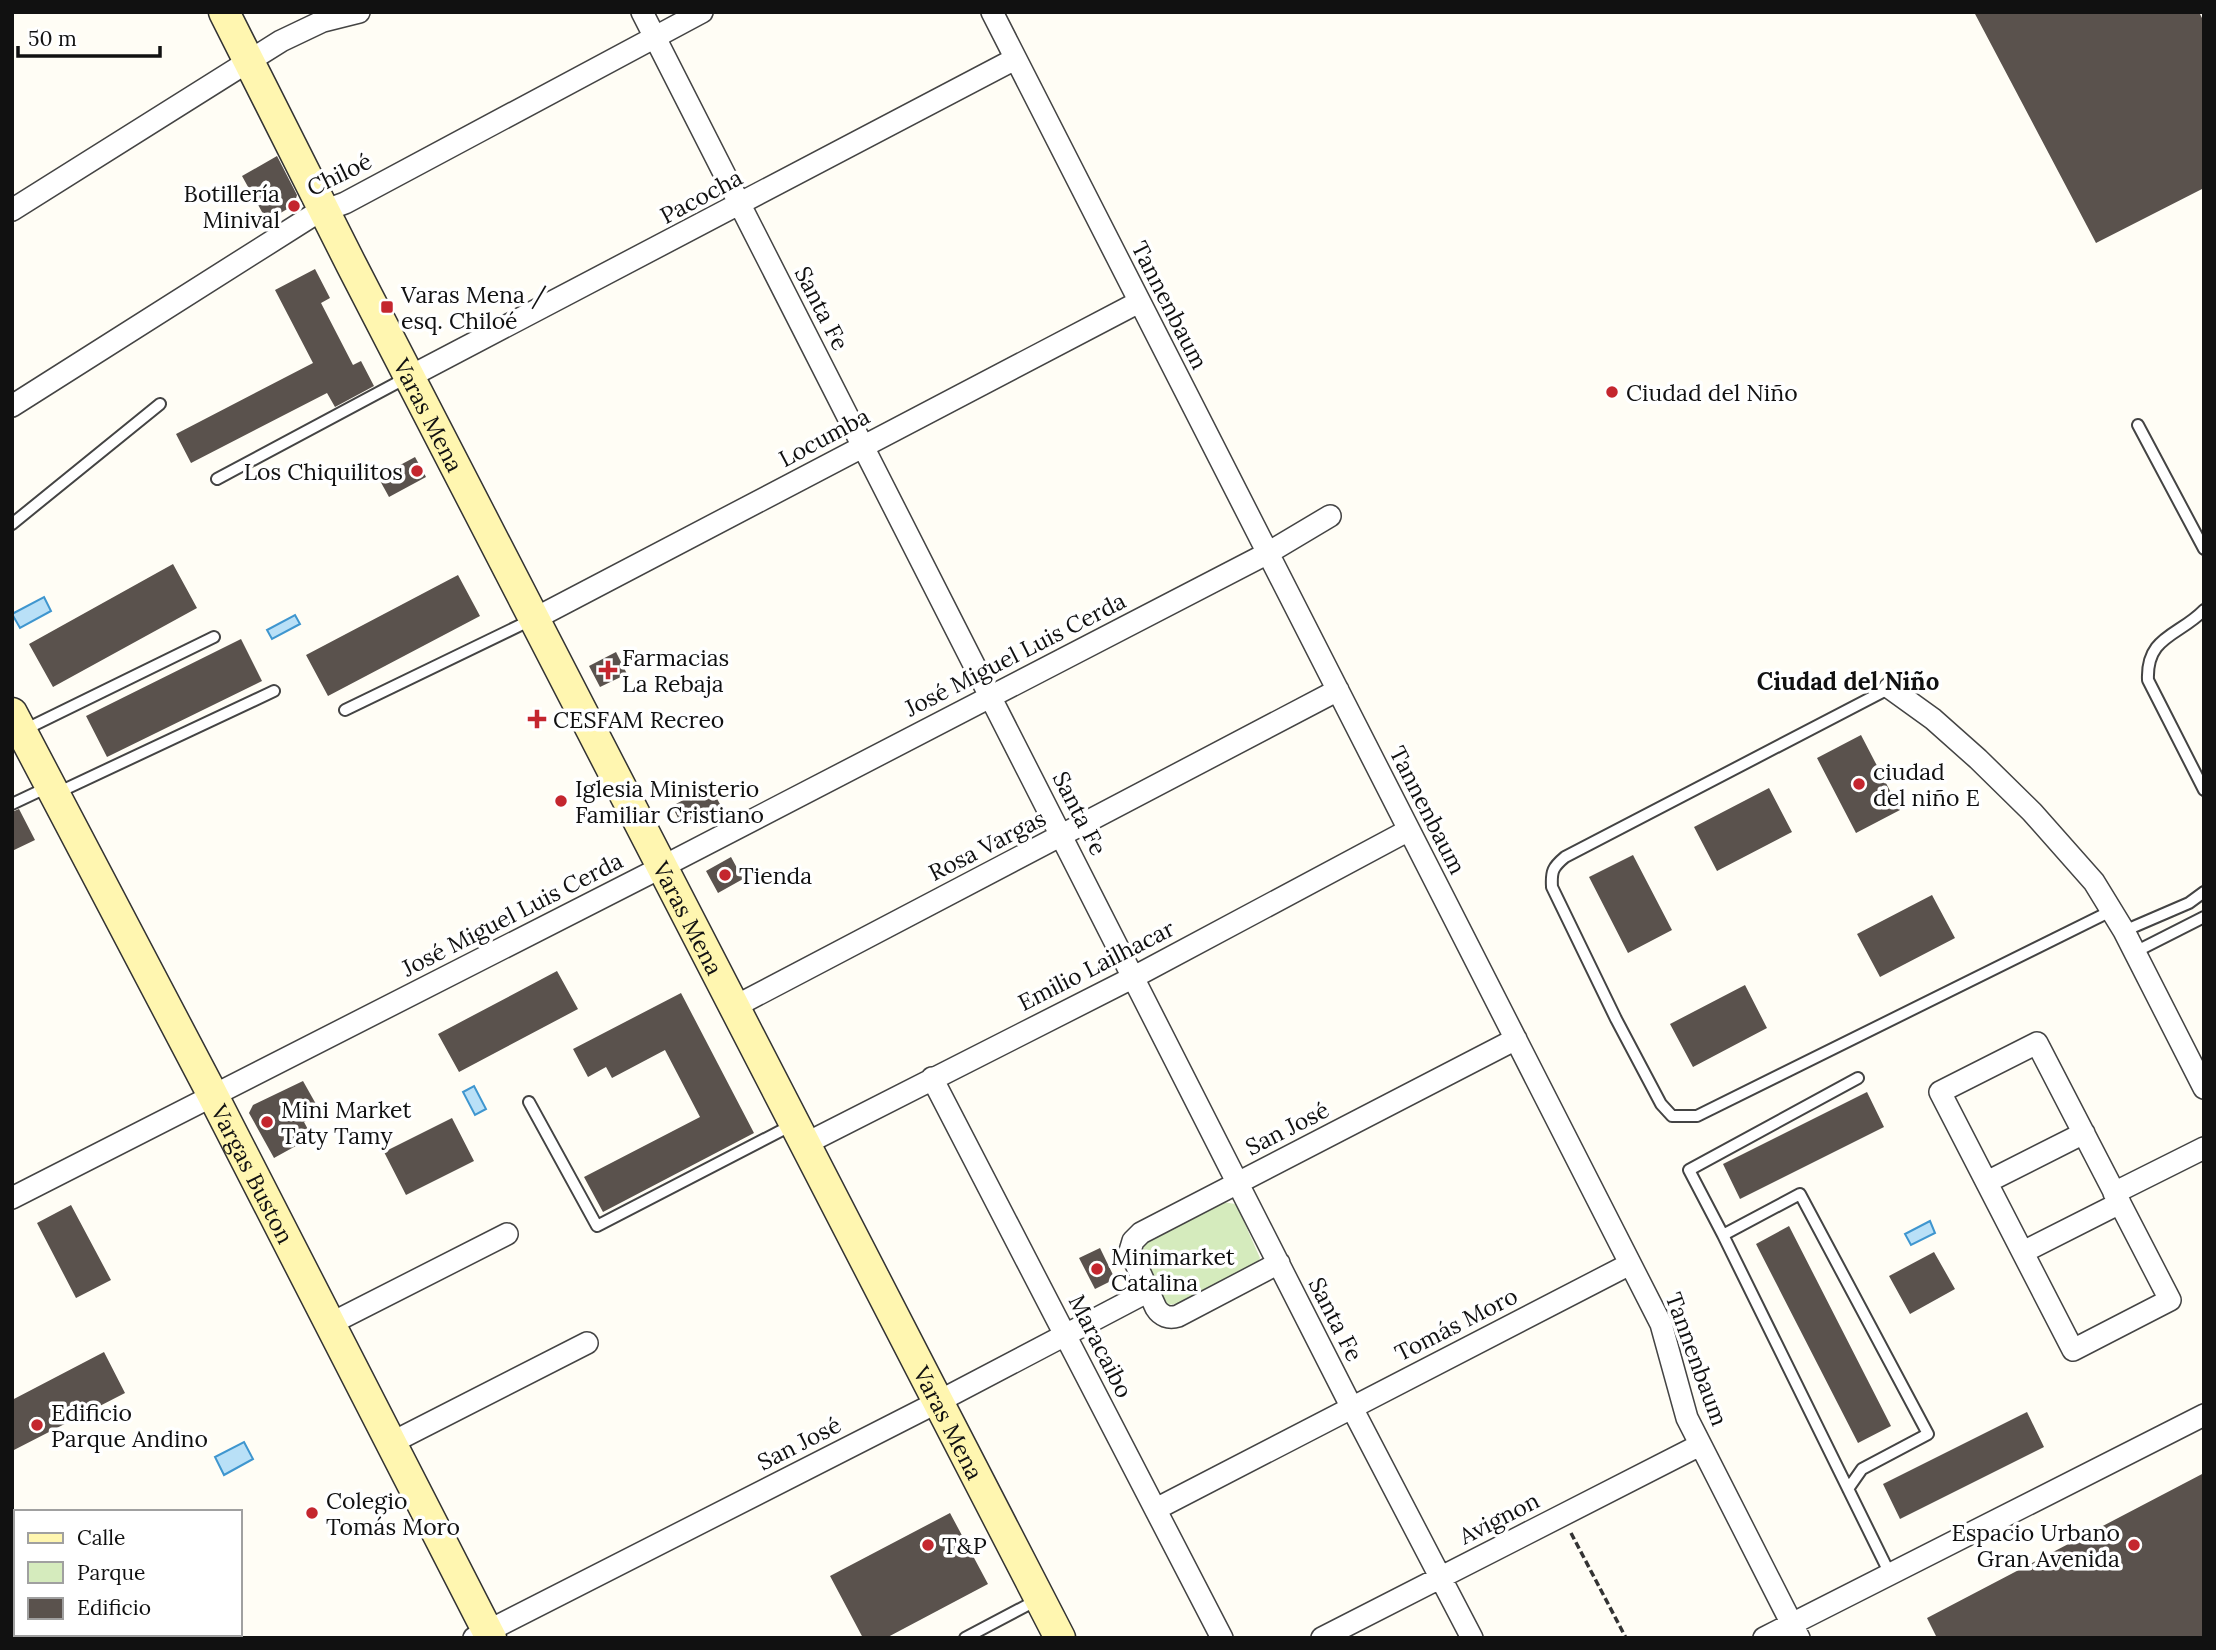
<svg xmlns="http://www.w3.org/2000/svg" width="2216" height="1650" font-family="Lora,serif">
<style>
.green{fill:#d5ebbd}
.water{fill:#b9e0f7;stroke:#3f96cf;stroke-width:2}
.building{fill:#5a524d}
.lines{fill:none;stroke-linecap:round;stroke-linejoin:round}
.lane-casing{stroke:#444;stroke-width:14}
.street-casing{stroke:#444;stroke-width:24}
.secondary-casing{stroke:#333;stroke-width:33}
.path{stroke:#333;stroke-width:3.5;stroke-dasharray:7 3.5;stroke-linecap:butt}
.lane{stroke:#fff;stroke-width:10}
.street{stroke:#fff;stroke-width:21}
.secondary{stroke:#fff6b0;stroke-width:30}
.poi-dot{fill:#c4262e;stroke:#fff;stroke-width:2.5}
.labels{text-anchor:middle;dominant-baseline:central;stroke-width:7;stroke-linejoin:round;paint-order:stroke}
.street-label{font-size:23px;fill:#111;stroke:#fff}
.poi-label{font-size:23px;fill:#111;stroke:#fff;text-anchor:start}
.neighbourhood-label{font-size:24px;font-weight:bold;fill:#111;stroke:#fff}
</style>
<rect width="100%" height="100%" fill="#fffdf5"/>
<!-- green -->
<path class="green" d="M 1223,1202 L 1235,1204 L 1237,1206 L 1260,1258 L 1257,1263 L 1180,1303 L 1168,1305 L 1141,1257 L 1145,1242 Z"/>
<!-- water -->
<path class="water" d="M 44,597 L 51,611 L 20,628 L 12,614 Z
M 295,615 L 300,624 L 272,639 L 267,630 Z
M 474,1086 L 486,1109 L 475,1115 L 463,1092 Z
M 1930,1221 L 1935,1233 L 1911,1245 L 1905,1234 Z
M 244,1442 L 253,1459 L 224,1475 L 215,1457 Z"/>
<!-- building -->
<path class="building" d="M 1974,12 L 2199,12 L 2204,22 L 2204,188 L 2096,243 Z
M 277,156 L 297,195 L 294,205 L 267,221 L 242,176 Z
M 315,269 L 330,298 L 321,303 L 353,365 L 361,361 L 374,386 L 335,407 L 327,393 L 191,463 L 176,434 L 313,363 L 275,290 Z
M 415,457 L 426,477 L 389,497 L 378,477 Z
M 173,564 L 197,608 L 53,687 L 29,644 Z
M 458,575 L 480,616 L 328,696 L 306,655 Z
M 241,639 L 262,681 L 107,757 L 86,716 Z
M 616,652 L 627,674 L 600,687 L 589,666 Z
M 1861,735 L 1900,810 L 1856,833 L 1817,758 Z
M 710,786 L 721,806 L 682,826 L 672,806 Z
M 1769,788 L 1792,832 L 1717,871 L 1694,827 Z
M 19,809 L 35,840 L 12,851 L 12,812 Z
M 1633,855 L 1672,930 L 1628,953 L 1589,877 Z
M 731,857 L 743,879 L 718,893 L 706,871 Z
M 1932,895 L 1955,938 L 1880,977 L 1857,934 Z
M 557,971 L 578,1009 L 459,1072 L 438,1034 Z
M 1745,985 L 1767,1028 L 1693,1067 L 1670,1024 Z
M 681,993 L 754,1133 L 603,1212 L 584,1177 L 700,1117 L 665,1050 L 612,1078 L 606,1067 L 588,1077 L 573,1049 Z
M 303,1081 L 321,1113 L 304,1122 L 312,1137 L 274,1158 L 249,1113 L 253,1105 Z
M 1867,1092 L 1884,1127 L 1740,1199 L 1723,1164 Z
M 452,1118 L 474,1161 L 406,1195 L 384,1152 Z
M 71,1205 L 111,1280 L 76,1298 L 37,1223 Z
M 1789,1226 L 1891,1426 L 1858,1443 L 1756,1244 Z
M 1100,1248 L 1115,1279 L 1095,1289 L 1079,1258 Z
M 1934,1252 L 1955,1289 L 1910,1314 L 1889,1276 Z
M 104,1352 L 125,1393 L 12,1451 L 12,1400 Z
M 2027,1412 L 2044,1447 L 1900,1519 L 1883,1484 Z
M 2204,1473 L 2204,1638 L 1937,1638 L 1927,1618 Z
M 950,1513 L 988,1584 L 886,1638 L 863,1638 L 830,1576 Z"/>
<g class="lines">
<!-- lane casing -->
<g class="lane-casing">
<path id="lane" d="M 2138,425 L 2204,549
M 217,479 L 406,378
M 12,524 L 160,404
M 2204,610 C 2179,636 2146,636 2148,680 L 2204,790
M 1890,688 L 1565,857 C 1553,867 1551,871 1552,887 L 1616,1019 L 1661,1104 L 1672,1116 L 1697,1116 L 2111,911
M 345,710 L 531,620
M 24,730 L 214,637
M 57,793 L 274,691
M 12,804 L 48,787
M 2124,931 L 2189,903 L 2204,892
M 2135,952 L 2204,917
M 529,1102 L 597,1226 L 792,1125
M 1723,1235 L 1689,1170 L 1858,1078
M 1848,1489 L 1862,1469 L 1928,1434 L 1800,1194 L 1723,1235 L 1890,1574
M 965,1638 L 1037,1600"/>
</g>
<!-- street casing -->
<g class="street-casing">
<path id="street" d="M 642,12 L 1352,1408 L 1472,1638
M 992,12 L 1661,1324 L 1687,1418 L 1799,1638
M 12,210 L 281,41 L 323,21 L 359,12
M 409,377 L 1015,59
M 12,406 L 315,214 L 345,203 L 702,12
M 534,619 L 1139,302
M 1890,688 L 1933,719 L 1978,759 L 2032,812 L 2094,882 L 2124,931 L 2204,1088
M 734,1007 L 1338,690
M 2037,1043 L 2170,1300 L 2073,1350 L 1940,1092 Z
M 932,1078 L 1222,1638
M 805,1144 L 1134,977 L 1409,830
M 1987,1182 L 2084,1133
M 2114,1193 L 2204,1148
M 12,1198 L 662,867 L 1268,553 L 1330,516
M 2023,1252 L 2120,1203
M 1279,1263 L 1178,1316 C 1169,1319 1161,1316 1156,1308 L 1130,1251 L 1133,1241 L 1141,1233 L 1516,1039
M 330,1324 L 507,1234
M 391,1443 L 587,1343
M 1156,1509 L 1630,1264
M 12,1564 L 16,1571
M 48,1634 L 50,1638
M 474,1638 L 928,1407 L 1147,1292
M 1322,1638 L 1700,1445
M 1764,1638 L 2204,1415"/>
</g>
<!-- secondary casing -->
<g class="secondary-casing">
<g id="secondary">
<path id="s1" d="M 224,12 L 351,264 L 1060,1638"/>
<path id="s2" d="M 12,713 L 207,1084 L 491,1638"/>
</g>
</g>
<!-- path -->
<path class="path" d="M 1571,1533 L 1626,1638"/>
<!-- lane -->
<use href="#lane" class="lane"/>
<!-- street -->
<use href="#street" class="street"/>
<!-- secondary -->
<use href="#secondary" class="secondary"/>
</g>
<!-- markers -->
<g class="poi-dot">
<circle cx="294" cy="206" r="7"/>
<rect x="380" y="300" width="14" height="14" rx="3.5"/>
<circle cx="1612" cy="392" r="7"/>
<circle cx="417" cy="471" r="7"/>
<path d="M604.5 659.5h7v7h7v7h-7v7h-7v-7h-7v-7h7z"/>
<path d="M533.5 708.5h7v7h7v7h-7v7h-7v-7h-7v-7h7z"/>
<circle cx="1859" cy="784" r="7"/>
<circle cx="561" cy="801" r="7"/>
<circle cx="725" cy="875" r="7"/>
<circle cx="267" cy="1122" r="7"/>
<circle cx="1097" cy="1269" r="7"/>
<circle cx="37" cy="1425" r="7"/>
<circle cx="312" cy="1513" r="7"/>
<circle cx="928" cy="1545" r="7"/>
<circle cx="2134" cy="1545" r="7"/>
</g>
<g class="labels">
<!-- street labels -->
<g class="street-label">
<text transform="translate(339 174) rotate(-26)">Chiloé</text>
<text transform="translate(701 196) rotate(-28)">Pacocha</text>
<text transform="translate(1170 305) rotate(63)">Tannenbaum</text>
<text transform="translate(822 308) rotate(63)">Santa Fe</text>
<text stroke="none"><textPath href="#s1" startOffset="452">Varas Mena</textPath></text>
<text transform="translate(824 437) rotate(-28)">Locumba</text>
<text transform="translate(1015 654) rotate(-27)">José Miguel Luis Cerda</text>
<text transform="translate(1428 810) rotate(63)">Tannenbaum</text>
<text transform="translate(1080 813) rotate(63)">Santa Fe</text>
<text transform="translate(987 845) rotate(-27)">Rosa Vargas</text>
<text transform="translate(512 914) rotate(-27)">José Miguel Luis Cerda</text>
<text stroke="none"><textPath href="#s1" startOffset="1018">Varas Mena</textPath></text>
<text transform="translate(1096 965) rotate(-27)">Emilio Lailhacar</text>
<text transform="translate(1287 1128) rotate(-27)">San José</text>
<text stroke="none"><textPath href="#s2" startOffset="520">Vargas Buston</textPath></text>
<text transform="translate(1336 1319) rotate(63)">Santa Fe</text>
<text transform="translate(1456 1324) rotate(-27)">Tomás Moro</text>
<text transform="translate(1101 1346) rotate(63)">Maracaibo</text>
<text transform="translate(1697 1359) rotate(70)">Tannenbaum</text>
<text stroke="none"><textPath href="#s1" startOffset="1586">Varas Mena</textPath></text>
<text transform="translate(799 1443) rotate(-27)">San José</text>
<text transform="translate(1499 1518) rotate(-27)">Avignon</text>
</g>
<!-- poi labels -->
<g class="poi-label">
<text x="280" y="193" text-anchor="end">Botillería<tspan x="280" dy="26">Minival</tspan></text>
<text x="401" y="294">Varas Mena /<tspan x="401" dy="26">esq. Chiloé</tspan></text>
<text x="1626" y="392">Ciudad del Niño</text>
<text x="403" y="471" text-anchor="end">Los Chiquilitos</text>
<text x="622" y="657">Farmacias<tspan x="622" dy="26">La Rebaja</tspan></text>
<text x="553" y="719">CESFAM Recreo</text>
<text x="1873" y="771">ciudad<tspan x="1873" dy="26">del niño E</tspan></text>
<text x="575" y="788">Iglesia Ministerio<tspan x="575" dy="26">Familiar Cristiano</tspan></text>
<text x="739" y="875">Tienda</text>
<text x="281" y="1109">Mini Market<tspan x="281" dy="26">Taty Tamy</tspan></text>
<text x="1111" y="1256">Minimarket<tspan x="1111" dy="26">Catalina</tspan></text>
<text x="51" y="1412">Edificio<tspan x="51" dy="26">Parque Andino</tspan></text>
<text x="326" y="1500">Colegio<tspan x="326" dy="26">Tomás Moro</tspan></text>
<text x="2120" y="1532" text-anchor="end">Espacio Urbano<tspan x="2120" dy="26">Gran Avenida</tspan></text>
<text x="942" y="1545">T&amp;P</text>
</g>
<!-- neighbourhood labels -->
<g class="neighbourhood-label">
<text x="1848" y="681">Ciudad del Niño</text>
</g>
</g>
<!-- border -->
<rect width="2216" height="1650" fill="none" stroke="#111111" stroke-width="28"/>
<!-- legend -->
<rect x="14" y="1510" width="228" height="126" fill="#ffffff" stroke="#a0a0a0" stroke-width="2"/>
<rect x="28" y="1533" width="35" height="10" fill="#fff6b0" stroke="#a0a0a0" stroke-width="2"/>
<text x="77" y="1545" font-size="21" fill="#111111">Calle</text>
<rect x="28" y="1562" width="35" height="21" fill="#d5ebbd" stroke="#a0a0a0" stroke-width="2"/>
<text x="77" y="1580" font-size="21" fill="#111111">Parque</text>
<rect x="28" y="1598" width="35" height="21" fill="#5a524d" stroke="#a0a0a0" stroke-width="2"/>
<text x="77" y="1615" font-size="21" fill="#111111">Edificio</text>
<!-- scale -->
<path d="M18 46v10h142v-10" fill="none" stroke="#111111" stroke-width="3.5"/>
<text x="28" y="46" font-size="21" fill="#111111" stroke="#ffffff" stroke-width="5" paint-order="stroke">50 m</text>
</svg>
